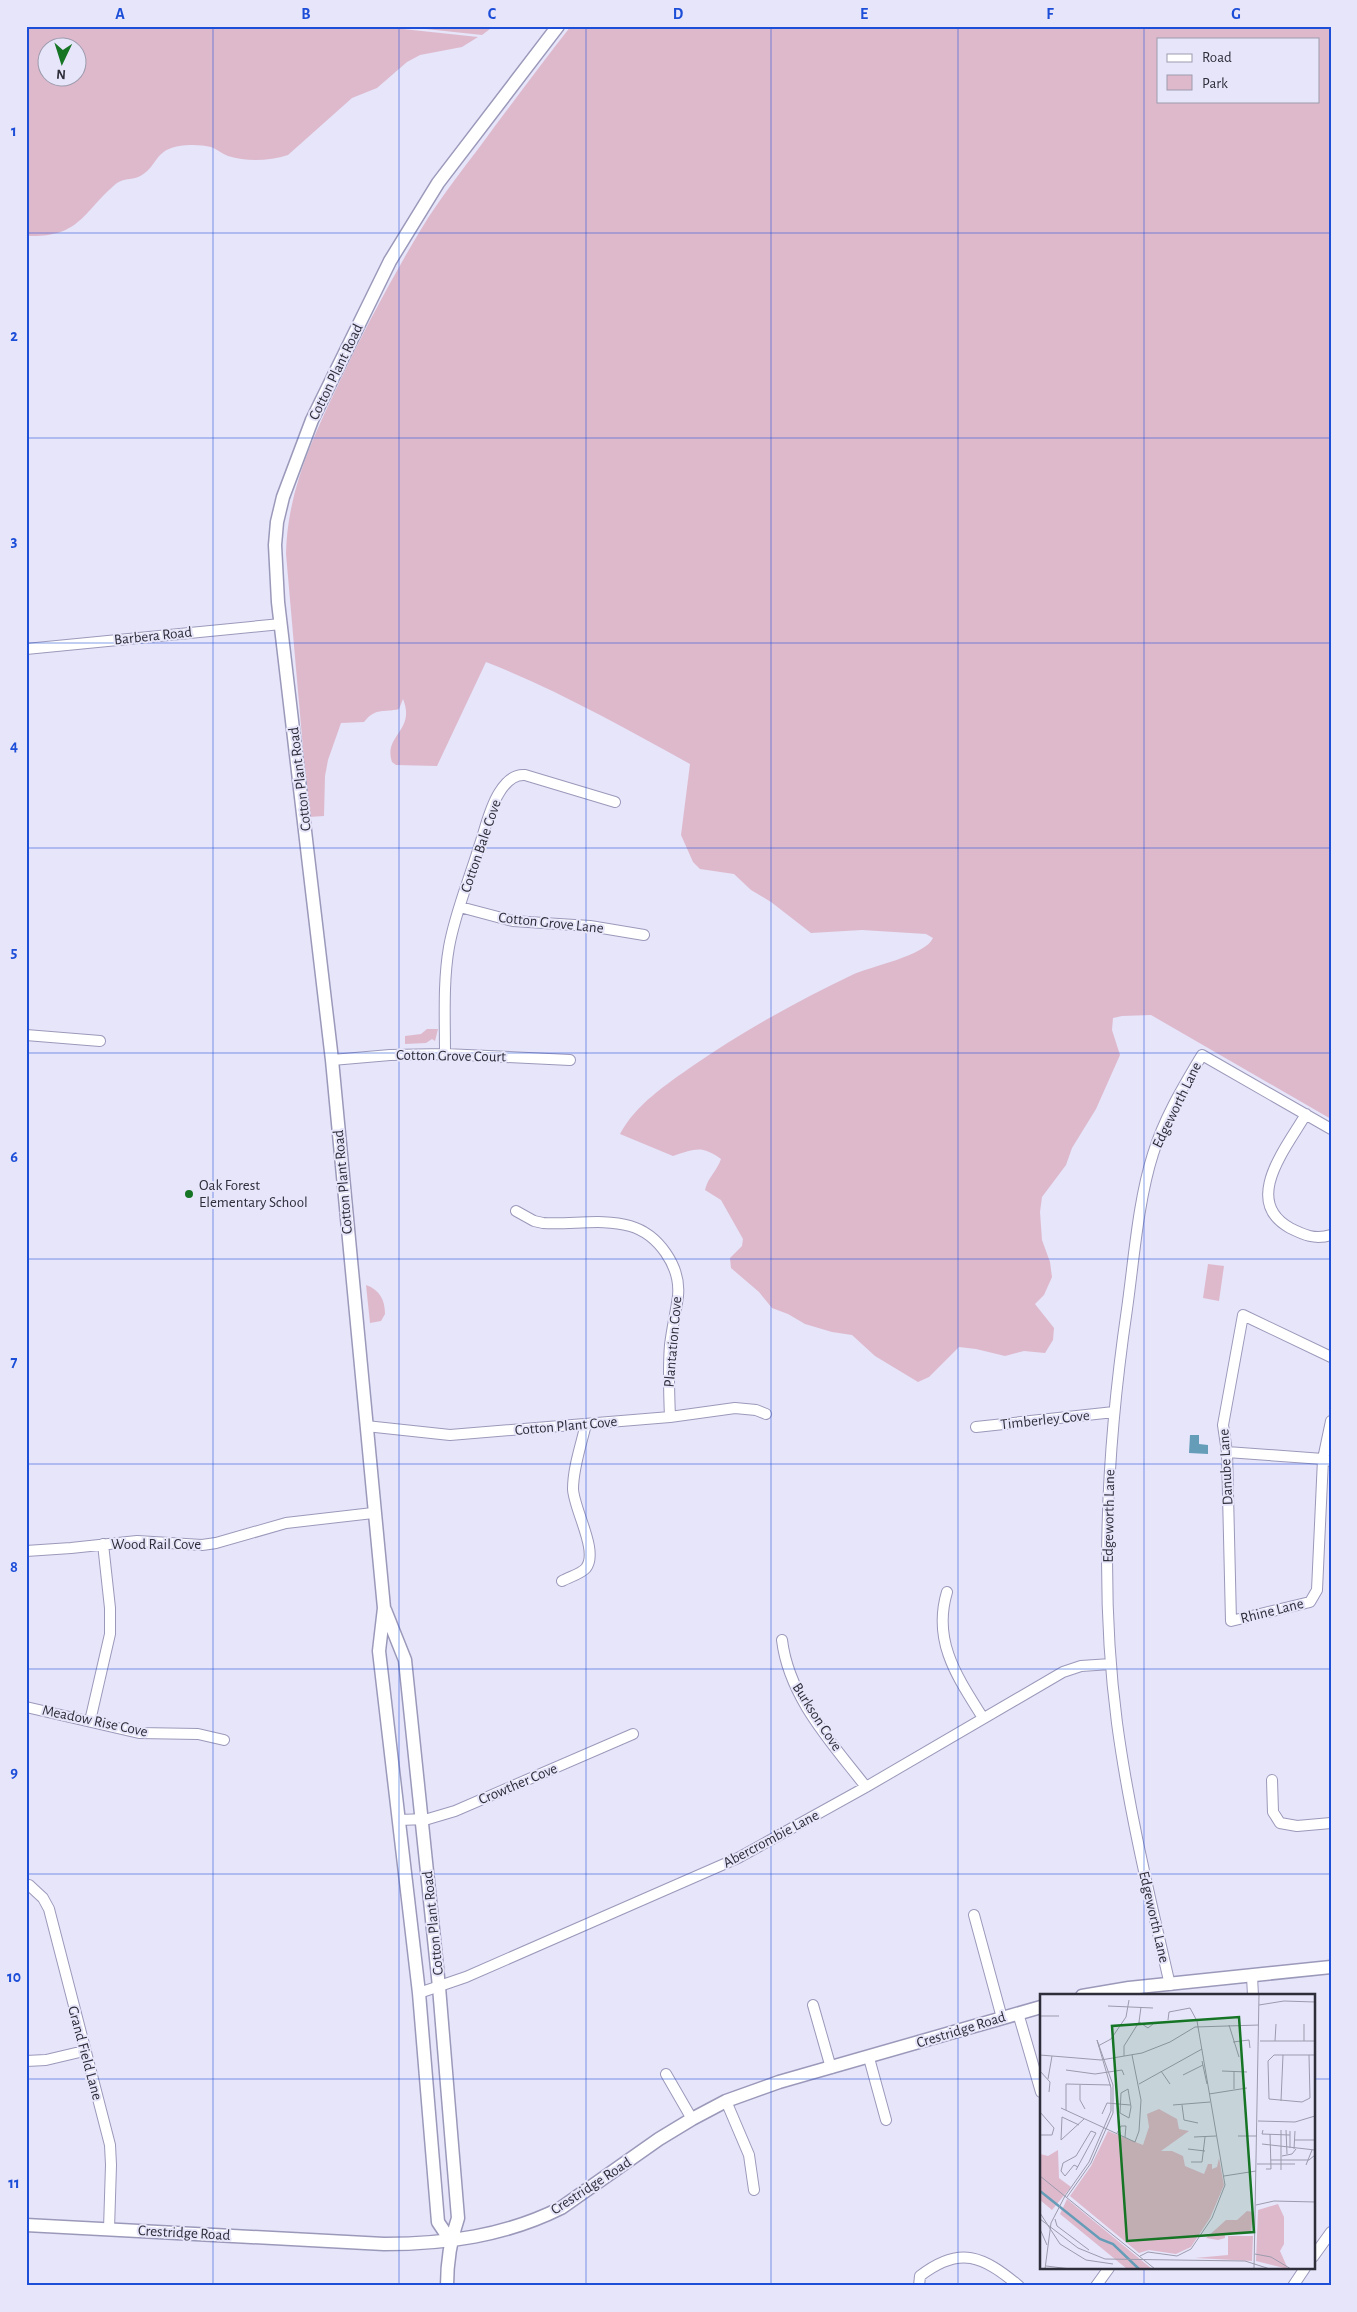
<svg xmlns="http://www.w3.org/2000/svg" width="1357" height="2312" font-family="'Alegreya Sans',sans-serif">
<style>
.green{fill:#deb9cc;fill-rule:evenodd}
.water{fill:#659db9}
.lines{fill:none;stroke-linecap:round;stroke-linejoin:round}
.minor-casing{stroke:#9b99ba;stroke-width:12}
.tertiary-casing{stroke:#9b99ba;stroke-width:15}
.minor{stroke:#fff;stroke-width:10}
.tertiary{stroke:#fff;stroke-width:12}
.grid{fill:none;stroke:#1d4ed8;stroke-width:1;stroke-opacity:0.55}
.poi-dot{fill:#157525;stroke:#e6e5fa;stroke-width:2}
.labels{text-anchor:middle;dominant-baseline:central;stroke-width:4;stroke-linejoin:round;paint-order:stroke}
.street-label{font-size:15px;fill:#2e2d3a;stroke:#e6e5fa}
.poi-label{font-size:15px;fill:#2e2d3a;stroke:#e6e5fa;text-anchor:start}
.inset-river{fill:none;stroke:#659db9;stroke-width:2.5}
.inset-road{fill:none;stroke:#9c9bad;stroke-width:1}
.view{fill:#157525;fill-opacity:0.15;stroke:#157525;stroke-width:2.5}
.inset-edge{fill:none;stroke:#2e2d3a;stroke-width:2.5}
.neatline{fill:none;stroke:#1d4ed8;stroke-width:2}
.grid-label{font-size:16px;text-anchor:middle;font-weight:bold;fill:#1d4ed8}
</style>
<rect width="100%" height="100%" fill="#e6e5fa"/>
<!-- green -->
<path class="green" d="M 26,26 L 375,26 L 478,37 L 462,47 L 420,55 L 407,62 L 377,88 L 352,98 L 288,155 C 269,161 247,162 228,156 C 222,154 217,149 211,147 C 200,144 179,144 169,149 C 156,154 154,168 142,175 C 135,180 124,178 117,183 C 82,212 81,238 26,236 ZM 48,48 L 78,48 L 78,78 L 48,78 Z
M 398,26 L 494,26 L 482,35 Z
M 571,26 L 1331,26 L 1331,1119 L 1151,1015 L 1122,1016 L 1113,1018 L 1112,1030 L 1120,1055 L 1096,1109 L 1072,1148 L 1066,1165 L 1042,1197 L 1040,1212 L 1042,1240 L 1050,1262 L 1052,1277 L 1044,1295 L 1035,1304 L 1054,1328 L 1053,1340 L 1045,1353 L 1024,1351 L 1005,1356 L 976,1349 L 959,1347 L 929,1377 L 918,1382 L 875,1356 L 852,1335 L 832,1332 L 805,1324 L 788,1314 L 772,1308 L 759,1292 L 731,1268 L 730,1258 L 742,1246 L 743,1239 L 721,1200 L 705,1190 C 708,1177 717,1171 721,1159 C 701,1145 696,1149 673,1156 L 620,1134 C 636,1104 667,1084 694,1065 C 744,1031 797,1001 852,975 C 871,966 925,956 933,938 L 926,934 L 862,930 L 811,933 L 771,902 L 751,890 L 734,874 L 700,869 L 693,862 L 681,835 L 690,764 C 623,727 557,690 486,662 L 437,766 L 396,765 L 392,762 C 383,735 416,731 403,699 L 399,709 C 383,713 376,707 364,722 L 341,723 L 328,760 L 325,776 L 324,816 L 309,817 L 286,554 C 287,493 312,439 338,385 C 363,332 390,281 420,231 C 442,194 470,161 495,126 C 520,93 545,59 571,26 ZM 1158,39 L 1318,39 L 1318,101 L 1158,101 Z
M 427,1029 L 438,1029 L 435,1041 L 432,1039 L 426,1043 L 405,1044 L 405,1036 L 421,1034 Z
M 1208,1264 L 1224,1266 L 1219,1301 L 1203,1298 Z
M 366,1285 C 380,1290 385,1300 385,1314 L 381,1321 L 370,1323 Z"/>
<!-- water -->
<path class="water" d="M 1190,1435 L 1199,1435 L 1199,1444 L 1208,1445 L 1208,1454 L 1189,1453 Z"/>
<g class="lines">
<!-- minor casing -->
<g class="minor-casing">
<path id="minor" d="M 26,649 L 281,624
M 460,907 L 513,921 L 590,926 L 644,935
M 26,1035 L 100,1041
M 445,1054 C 445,1019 443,981 449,947 C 455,913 469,880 479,847 C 485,830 489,809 499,793 C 505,783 513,774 525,775 L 615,802
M 332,1060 L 390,1055 L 445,1054 L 570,1060
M 1306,1114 C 1287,1147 1241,1201 1290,1228 C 1304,1235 1315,1240 1331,1235
M 516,1211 L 534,1221 L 543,1223 C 571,1225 603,1218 630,1226 C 658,1234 681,1266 678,1296 C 676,1312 672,1328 670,1345 C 668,1369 669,1393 670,1417
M 1331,1357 L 1243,1315 L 1223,1425 L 1227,1452 L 1231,1621 L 1310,1602 L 1317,1590 L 1323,1459 L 1331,1421
M 366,1426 L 450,1435 L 670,1417 L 735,1408 L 756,1410 L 766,1414
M 976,1427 L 1114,1412
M 1227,1452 L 1323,1459 L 1331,1461
M 26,1551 L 71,1548 L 137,1541 L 202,1545 L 216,1543 L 286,1523 L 373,1513
M 562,1581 C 569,1577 581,1574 586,1568 C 599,1551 574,1510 573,1489 C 573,1468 581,1445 586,1424
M 947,1592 C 932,1642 958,1678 983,1718
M 782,1640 C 789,1698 832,1743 866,1787
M 26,1707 L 139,1733 L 198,1734 L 224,1740
M 90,1721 L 110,1634 L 110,1608 L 103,1544
M 1272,1780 L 1273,1812 L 1280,1823 L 1297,1826 L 1331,1823
M 398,1820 L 428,1819 L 455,1811 L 633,1734
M 29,1885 L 43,1898 L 49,1909 L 110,2145 L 111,2165 L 109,2229
M 974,1915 L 1002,2018
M 1252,1976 L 1253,1996
M 1170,1985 C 1150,1898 1129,1812 1117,1723 C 1099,1586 1107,1445 1127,1309 C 1134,1259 1138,1201 1153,1154 C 1164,1118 1183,1087 1202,1055 L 1331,1129
M 419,1993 L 466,1977 L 738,1858 L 866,1787 L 1063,1672 L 1081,1666 L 1111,1664
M 813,2005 L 831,2068
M 1018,2013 L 1041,2092
M 869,2058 L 886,2120
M 26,2061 L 46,2060 L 84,2051
M 666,2074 L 692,2119
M 726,2101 L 749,2155 L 754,2190
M 1313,2257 L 1331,2232
M 919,2286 L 920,2276 C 960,2245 983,2256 1019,2286
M 1096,2286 L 1109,2268
M 1293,2286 L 1305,2268"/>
</g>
<!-- tertiary casing -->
<g class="tertiary-casing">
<path id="tertiary" d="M 385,1610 L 405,1660 L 439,1987 L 458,2218 C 450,2241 447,2262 447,2286
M 1082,1996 L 1129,1988 L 1331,1967
M 26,2225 L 384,2244 C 446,2244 505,2236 561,2208 L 659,2139 L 692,2119 L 726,2101 L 779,2082 L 1041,2007
M 450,2240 L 438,2222 L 419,1993 L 379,1651 L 384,1608 L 332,1060 L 278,602 L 275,545 L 277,522 L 283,497 L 312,420 L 390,261 L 438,183 L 558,26"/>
</g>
<!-- minor -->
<use href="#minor" class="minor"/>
<!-- tertiary -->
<use href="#tertiary" class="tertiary"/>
</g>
<!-- grid -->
<path class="grid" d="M 213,26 L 213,2286M 399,26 L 399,2286M 586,26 L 586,2286M 771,26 L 771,2286M 958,26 L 958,2286M 1144,26 L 1144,1996M 26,233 L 1331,233M 26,438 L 1331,438M 26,643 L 1331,643M 26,848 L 1331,848M 26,1053 L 1331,1053M 26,1259 L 1331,1259M 26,1464 L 1331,1464M 26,1669 L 1331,1669M 26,1874 L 1331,1874M 26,2079 L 1041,2079M 1313,2079 L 1331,2079M 1144,2268 L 1144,2286"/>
<!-- markers -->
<circle class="poi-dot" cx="189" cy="1194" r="5"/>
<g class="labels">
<!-- street labels -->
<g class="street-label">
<text transform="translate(336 372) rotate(-64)">Cotton Plant Road</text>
<text transform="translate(153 636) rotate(-6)">Barbera Road</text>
<text transform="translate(300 779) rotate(-97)">Cotton Plant Road</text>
<text transform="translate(481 846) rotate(-71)">Cotton Bale Cove</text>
<text transform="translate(551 923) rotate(6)">Cotton Grove Lane</text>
<text transform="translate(451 1056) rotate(1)">Cotton Grove Court</text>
<text transform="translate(1177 1105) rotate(-64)">Edgeworth Lane</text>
<text transform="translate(343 1182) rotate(-95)">Cotton Plant Road</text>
<text transform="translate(673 1342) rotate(-85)">Plantation Cove</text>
<text transform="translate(1045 1420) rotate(-6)">Timberley Cove</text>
<text transform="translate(566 1426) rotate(-5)">Cotton Plant Cove</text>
<text transform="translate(1226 1467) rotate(-93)">Danube Lane</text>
<text transform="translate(1109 1516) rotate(-89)">Edgeworth Lane</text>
<text x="156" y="1544">Wood Rail Cove</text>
<text transform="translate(1272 1611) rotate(-14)">Rhine Lane</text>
<text transform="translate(817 1717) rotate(57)">Burkson Cove</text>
<text transform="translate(95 1721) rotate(12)">Meadow Rise Cove</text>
<text transform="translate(518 1784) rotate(-23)">Crowther Cove</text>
<text transform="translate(771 1839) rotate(-28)">Abercrombie Lane</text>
<text transform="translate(1154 1917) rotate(77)">Edgeworth Lane</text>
<text transform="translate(433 1923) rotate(-96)">Cotton Plant Road</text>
<text transform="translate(961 2030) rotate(-17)">Crestridge Road</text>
<text transform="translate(85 2053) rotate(75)">Grand Field Lane</text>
<text transform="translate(591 2186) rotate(-33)">Crestridge Road</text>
<text transform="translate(184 2233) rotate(3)">Crestridge Road</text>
</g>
<!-- poi labels -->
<g class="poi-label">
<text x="199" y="1185">Oak Forest<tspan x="199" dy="17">Elementary School</tspan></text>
</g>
</g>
<!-- overview -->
<g transform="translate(1040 1994)">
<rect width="275" height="275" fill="#e6e5fa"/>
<path d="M 119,115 L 137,125 L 139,135 L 149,137 L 121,157 L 132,157 L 143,162 L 145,172 L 164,180 L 168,170 L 172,170 L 172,175 L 177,173 L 179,164 L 184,191 L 170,224 L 151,253 L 136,260 L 109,256 L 99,259 L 30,202 L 51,172 L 68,137 L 103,151 L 109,133 L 107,120 ZM 18,156 L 19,184 L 31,193 L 12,216 L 0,206 L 0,160 L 8,162 ZM 27,205 L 112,275 L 87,275 L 20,220 ZM 238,210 L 244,223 L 244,250 L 240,257 L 248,275 L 216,267 L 218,216 ZM 207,217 L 213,218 L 211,239 L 185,239 L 185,244 L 178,246 L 166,244 L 186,226 L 197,226 ZM 188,242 L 213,242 L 212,267 L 155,264 L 188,261 Z" fill="#deb9cc"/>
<path class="inset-river" d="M 0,197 L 60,245 L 73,250 L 99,275"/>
<path class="inset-road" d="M 219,11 L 244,7 L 275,8M 68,12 L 113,14M 0,22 L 19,22M 99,28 L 108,34 L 113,30M 264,30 L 264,47M 189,31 L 199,63M 220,47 L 275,47M 235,47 L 236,30M 193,48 L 209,46 L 210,54M 58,52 L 71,45 L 86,23 L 89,6M 0,61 L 61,66 L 102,59 L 130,48 L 155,33 L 219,31M 269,61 L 270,104M 84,62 L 84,52 L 99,28 L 101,13M 162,67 L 167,90M 26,76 L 55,80 L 82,76 L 84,81M 0,77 L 10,88 L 9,98M 121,77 L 130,90M 182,77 L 207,78M 143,81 L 163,71M 8,85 L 12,62M 99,90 L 162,55M 40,91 L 40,106 L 45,115M 88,95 L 91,113 L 89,124 L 80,119 L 81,99 ZM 194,95 L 194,78M 169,100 L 207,94M 270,104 L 262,108 L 229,105 L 228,67 L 234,61 L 275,61M 241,107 L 243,61M 133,111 L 170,108M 142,111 L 144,126 L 158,129M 21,114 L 95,148 L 99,137 L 101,106 L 92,61M 26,116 L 26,90 L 71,91M 0,118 L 14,134 L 12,141 L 0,141M 62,120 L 67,109 L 90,111M 218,127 L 255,128 L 275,122M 223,136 L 222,140 L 250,141M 246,136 L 247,160M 77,139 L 81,132 L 86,132 L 85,143M 198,142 L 217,142M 154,143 L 176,142M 21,146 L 22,123 L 39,131M 21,146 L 44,125M 255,146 L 275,146M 222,150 L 275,156M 250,154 L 250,137M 148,155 L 165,157M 254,155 L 255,137M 242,162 L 252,160 L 256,155M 231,166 L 269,166 L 275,161M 151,168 L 162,168 L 165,143M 217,170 L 255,170M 266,171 L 272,156M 226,175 L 231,175 L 230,140M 36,176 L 56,139 L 51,137 L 36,162 L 23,169 L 21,177 L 25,182 L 34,171 L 38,173M 241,176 L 241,136M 0,182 L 115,275M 184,182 L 216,177M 25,202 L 49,168 L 71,117 L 71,94 L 57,46 L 73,91 L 73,119 L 51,169 L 27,203M 216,211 L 234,207 L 275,208M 0,219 L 20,250 L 46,266 L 73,270M 0,225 L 38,254 L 65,265 L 205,267 L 230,275M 15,225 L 17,232 L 49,256M 0,235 L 7,251M 215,260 L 231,263 L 251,275M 100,262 L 108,258 L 137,262 L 151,255 L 172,224 L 185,191 L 157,27 L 150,14 L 129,18 L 128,26M 6,272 L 31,275M 5,275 L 11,229 L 25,202M 214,275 L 219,0"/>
<path class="view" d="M 199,23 L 214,238 L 87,247 L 72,32 Z"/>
<rect width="275" height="275" class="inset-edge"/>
</g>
<!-- border -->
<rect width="1357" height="2312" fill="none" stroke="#e6e5fa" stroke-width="55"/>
<!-- legend -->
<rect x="1157" y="38" width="162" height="65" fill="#e6e5fa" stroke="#9c9bad"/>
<rect x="1167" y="54" width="25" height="8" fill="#ffffff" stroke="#9c9bad"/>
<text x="1202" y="62" font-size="15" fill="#2e2d3a">Road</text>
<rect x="1167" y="75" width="25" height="15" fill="#deb9cc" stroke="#9c9bad"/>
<text x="1202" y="88" font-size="15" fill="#2e2d3a">Park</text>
<!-- north arrow -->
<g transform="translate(62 62) rotate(184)"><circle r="24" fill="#e6e5fa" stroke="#9c9bad"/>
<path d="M0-4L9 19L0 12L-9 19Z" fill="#157525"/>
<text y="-8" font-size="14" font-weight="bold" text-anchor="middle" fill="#2e2d3a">N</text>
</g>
<rect x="28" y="28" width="1302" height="2256" class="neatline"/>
<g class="grid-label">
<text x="120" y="19">A</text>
<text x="306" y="19">B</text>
<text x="492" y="19">C</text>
<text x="678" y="19">D</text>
<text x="864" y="19">E</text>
<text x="1050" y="19">F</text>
<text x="1236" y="19">G</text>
<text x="14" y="136">1</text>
<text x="14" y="341">2</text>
<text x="14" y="546">3</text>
<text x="14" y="751">4</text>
<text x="14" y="957">5</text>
<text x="14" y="1162">6</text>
<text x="14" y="1367">7</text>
<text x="14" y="1572">8</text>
<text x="14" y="1777">9</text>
<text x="14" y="1982">10</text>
<text x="14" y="2188">11</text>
</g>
</svg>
